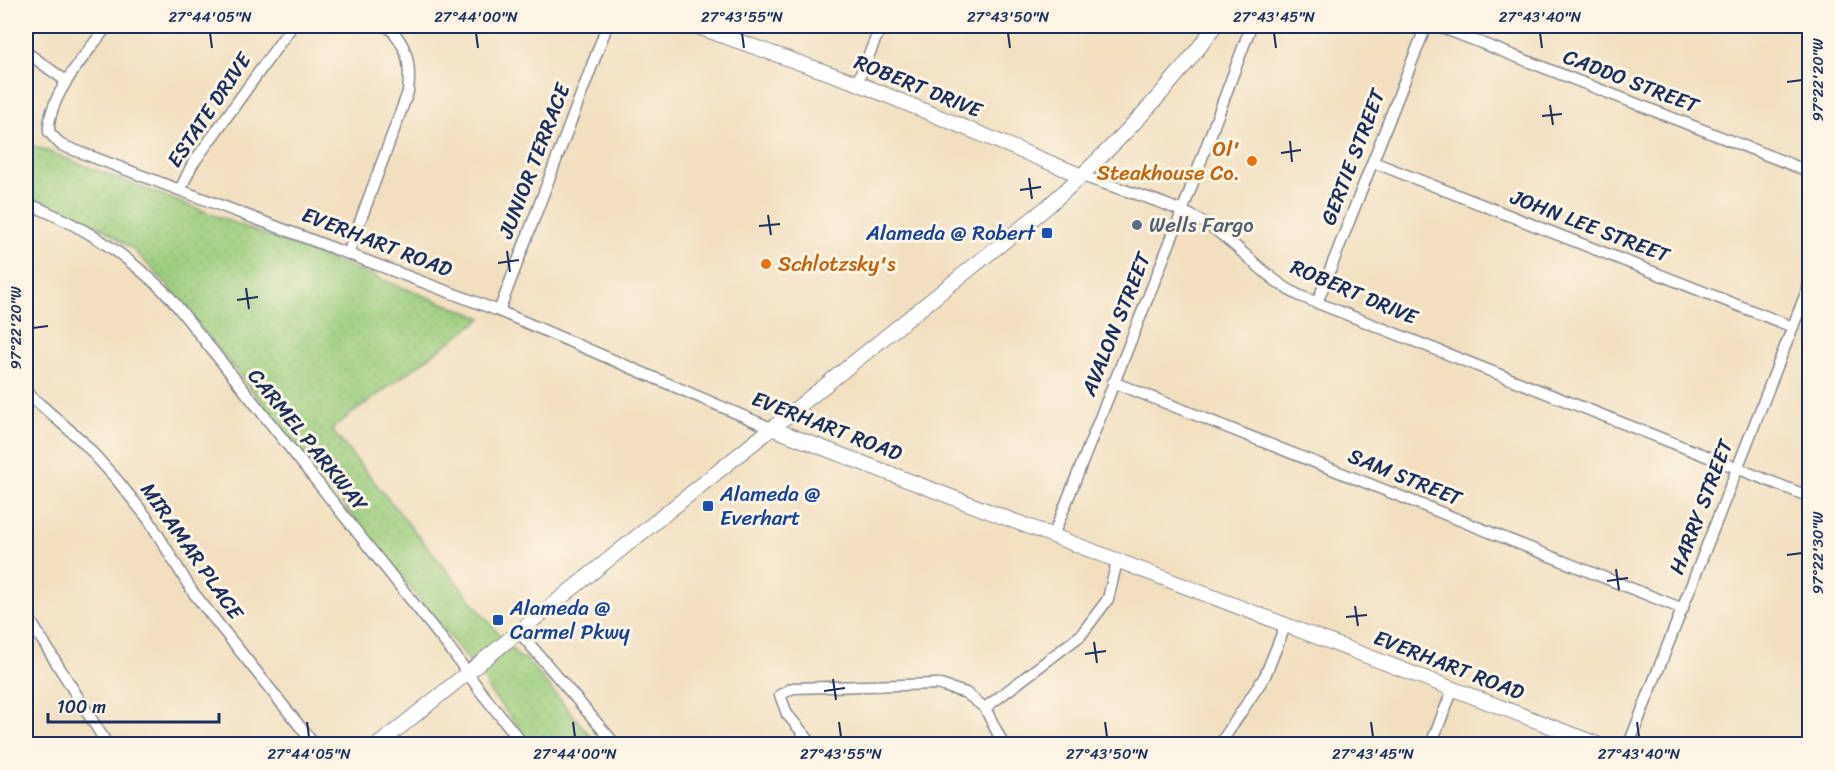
<svg xmlns="http://www.w3.org/2000/svg" width="1835" height="770" font-family="Sriracha,sans-serif">
<style>
.park{fill:url(#park-dots);stroke:#5c7e6e;stroke-width:1.5}
.lines{fill:none;stroke-linecap:round;stroke-linejoin:round}
.street-casing{stroke:#86878e;stroke-width:13}
.secondary-casing{stroke:#86878e;stroke-width:16}
.street{stroke:#fff;stroke-width:10}
.secondary{stroke:#fff;stroke-width:14}
.ticks{fill:none;stroke:#1b2f5e;stroke-width:2}
.food-dot{fill:#e8710a;stroke:#fcf5e5;stroke-width:2}
.service-dot{fill:#5c6f8a;stroke:#fcf5e5;stroke-width:2}
.transit-dot{fill:#1a4fb4;stroke:#fcf5e5;stroke-width:2}
.labels{text-anchor:middle;dominant-baseline:central;stroke-width:6;stroke-linejoin:round;paint-order:stroke}
.street-label{font-size:21px;fill:#1b2f5e;stroke:#fcf5e5}
.food-label{font-size:21px;fill:#c56008;stroke:#fcf5e5;text-anchor:end}
.service-label{font-size:21px;fill:#4e5e75;stroke:#fcf5e5;text-anchor:start}
.transit-label{font-size:21px;fill:#164399;stroke:#fcf5e5;text-anchor:start}
.neatline{fill:none;stroke:#1b2f5e;stroke-width:2}
.ticks-label{font-size:15px;text-anchor:middle;fill:#1b2f5e}
</style>
<defs>
<pattern id="park-dots" width="8" height="8" patternUnits="userSpaceOnUse" patternTransform="scale(1.5)"><rect width="8" height="8" fill="#9ccd7d"/><path d="M2 2h.1M6 6h.1" fill="none" stroke="#86b06e" stroke-width="1.8" stroke-linecap="round"/></pattern>
</defs>
<rect width="100%" height="100%" fill="#fcf5e5"/>
<filter id="ink" filterUnits="userSpaceOnUse"><feTurbulence type="fractalNoise" baseFrequency=".0167" numOctaves="2"/><feDisplacementMap in="SourceGraphic" scale="12" xChannelSelector="R" yChannelSelector="G"/><feConvolveMatrix kernelMatrix="1 2 1 2 8 2 1 2 1" color-interpolation-filters="sRGB"/></filter>
<filter id="wash" filterUnits="userSpaceOnUse"><feTurbulence type="fractalNoise" baseFrequency=".008" numOctaves="4" result="noise"/><feDisplacementMap in="SourceGraphic" scale="24" xChannelSelector="R" yChannelSelector="G"/><feGaussianBlur stdDeviation="1.35" result="paint"/><feColorMatrix in="noise" values="0 0 0 0 0 0 0 0 0 0 0 0 0 0 0 0 0 1.4 0 .05"/><feComposite in="paint" operator="in"/></filter>
<g filter="url(#wash)">
<rect width="100%" height="100%" fill="#f2dfbf"/>
<!-- park -->
<path class="park" d="M 26,143 L 482,318 L 331,429 L 492,626 L 519,657 L 526,659 L 597,744 L 532,744 L 488,689 L 486,682 L 163,280 L 135,251 L 101,227 L 26,196 Z"/>
</g>
<g filter="url(#ink)">
<g class="lines">
<!-- street casing -->
<g class="street-casing">
<path id="street" d="M 107,26 C 87,54 47,96 49,132 L 61,145 L 499,311 L 771,428
M 1438,26 L 1810,172
M 26,52 L 66,81
M 857,83 L 881,26
M 1373,162 L 1793,327
M 1082,176 C 1123,191 1171,202 1208,225 C 1241,246 1264,278 1300,296 L 1810,497
M 181,188 L 192,165 L 292,26
M 26,203 C 84,226 125,253 169,296 L 454,654 L 481,692 L 523,744
M 348,254 L 408,92 C 411,65 408,44 387,26
M 1317,303 L 1426,26
M 499,311 L 607,26
M 1113,382 L 1683,609
M 26,392 L 82,441 L 117,480 L 149,520 L 192,591 L 314,744
M 1053,536 L 1182,212 L 1251,26
M 26,614 L 107,744
M 520,633 L 615,744
M 985,708 L 1081,635 L 1108,599 L 1117,561
M 812,744 L 787,714 L 780,695 L 793,688 L 937,684 L 966,693 L 985,708 L 1003,744
M 1220,744 L 1265,676 L 1286,624
M 1431,744 L 1453,689
M 1629,744 L 1810,283"/>
</g>
<!-- secondary casing -->
<g class="secondary-casing">
<path id="secondary" d="M 695,26 L 857,83 L 1082,176
M 771,428 L 1597,744
M 379,744 L 1047,207 C 1109,152 1167,93 1215,26"/>
</g>
<!-- street -->
<use href="#street" class="street"/>
<!-- secondary -->
<use href="#secondary" class="secondary"/>
</g>
</g>
<!-- ticks -->
<path class="ticks" d="M 210,33 L 212,48M 476,33 L 478,48M 742,33 L 744,48M 1008,33 L 1010,48M 1274,33 L 1276,48M 1540,33 L 1542,48M 1787,82 L 1802,80M 1550,105 L 1553,125M 1542,116 L 1562,114M 1290,141 L 1292,162M 1281,153 L 1301,150M 1029,178 L 1032,199M 1020,190 L 1041,187M 768,215 L 771,235M 759,226 L 780,224M 507,251 L 510,272M 498,263 L 519,260M 246,288 L 249,309M 237,300 L 258,297M 33,328 L 48,326M 1787,555 L 1802,553M 1616,569 L 1619,590M 1607,581 L 1628,578M 1355,606 L 1358,626M 1346,617 L 1367,615M 1094,642 L 1097,663M 1085,654 L 1106,651M 833,679 L 836,700M 824,691 L 845,688M 307,722 L 309,737M 573,722 L 575,737M 839,722 L 841,737M 1105,722 L 1107,737M 1371,722 L 1373,737M 1637,722 L 1639,737"/>
<!-- markers -->
<g class="food-dot">
<circle cx="1252" cy="161" r="6"/>
<circle cx="766" cy="264" r="6"/>
</g>
<circle class="service-dot" cx="1137" cy="225" r="6"/>
<g class="transit-dot">
<rect x="1041" y="227" width="12" height="12" rx="3"/>
<rect x="702" y="500" width="12" height="12" rx="3"/>
<rect x="492" y="614" width="12" height="12" rx="3"/>
</g>
<g class="labels">
<!-- street labels -->
<g class="street-label">
<text transform="translate(1631 81) rotate(21)">CADDO STREET</text>
<text transform="translate(918 86) rotate(22)">ROBERT DRIVE</text>
<text transform="translate(209 110) rotate(-56)">ESTATE DRIVE</text>
<text transform="translate(1353 157) rotate(-69)">GERTIE STREET</text>
<text transform="translate(534 161) rotate(-69)">JUNIOR TERRACE</text>
<text transform="translate(1590 226) rotate(21)">JOHN LEE STREET</text>
<text transform="translate(377 242) rotate(21)">EVERHART ROAD</text>
<text transform="translate(1354 292) rotate(23)">ROBERT DRIVE</text>
<text transform="translate(1116 324) rotate(-68)">AVALON STREET</text>
<text transform="translate(827 426) rotate(21)">EVERHART ROAD</text>
<text transform="translate(308 440) rotate(51)">CARMEL PARKWAY</text>
<text transform="translate(1405 477) rotate(22)">SAM STREET</text>
<text transform="translate(1701 507) rotate(-69)">HARRY STREET</text>
<text transform="translate(192 551) rotate(55)">MIRAMAR PLACE</text>
<text transform="translate(1449 665) rotate(21)">EVERHART ROAD</text>
</g>
<!-- food labels -->
<g class="food-label">
<text x="1240" y="149">Ol'<tspan x="1240" dy="24">Steakhouse Co.</tspan></text>
<text x="778" y="264" text-anchor="start">Schlotzsky's</text>
</g>
<!-- service labels -->
<g class="service-label">
<text x="1149" y="225">Wells Fargo</text>
</g>
<!-- transit labels -->
<g class="transit-label">
<text x="1035" y="233" text-anchor="end">Alameda @ Robert</text>
<text x="720" y="494">Alameda @<tspan x="720" dy="24">Everhart</tspan></text>
<text x="510" y="608">Alameda @<tspan x="510" dy="24">Carmel Pkwy</tspan></text>
</g>
</g>
<!-- margin -->
<rect width="1835" height="770" fill="none" stroke="#fcf5e5" stroke-width="66"/>
<!-- scale -->
<path d="M48 713v9h171v-9" fill="none" stroke="#1b2f5e" stroke-width="3"/>
<text x="57" y="713" font-size="18" fill="#1b2f5e" stroke="#fcf5e5" stroke-width="4.5" paint-order="stroke">100 m</text>
<rect x="33" y="33" width="1769" height="704" class="neatline"/>
<g class="ticks-label">
<text x="210" y="22">27°44'05"N</text>
<text x="476" y="22">27°44'00"N</text>
<text x="742" y="22">27°43'55"N</text>
<text x="1008" y="22">27°43'50"N</text>
<text x="1274" y="22">27°43'45"N</text>
<text x="1540" y="22">27°43'40"N</text>
<text transform="translate(1818 80) rotate(-90)" y="5">97°22'20"W</text>
<text transform="translate(16 328) rotate(-90)" y="5">97°22'20"W</text>
<text transform="translate(1818 553) rotate(-90)" y="5">97°22'30"W</text>
<text x="309" y="759">27°44'05"N</text>
<text x="575" y="759">27°44'00"N</text>
<text x="841" y="759">27°43'55"N</text>
<text x="1107" y="759">27°43'50"N</text>
<text x="1373" y="759">27°43'45"N</text>
<text x="1639" y="759">27°43'40"N</text>
</g>
</svg>
